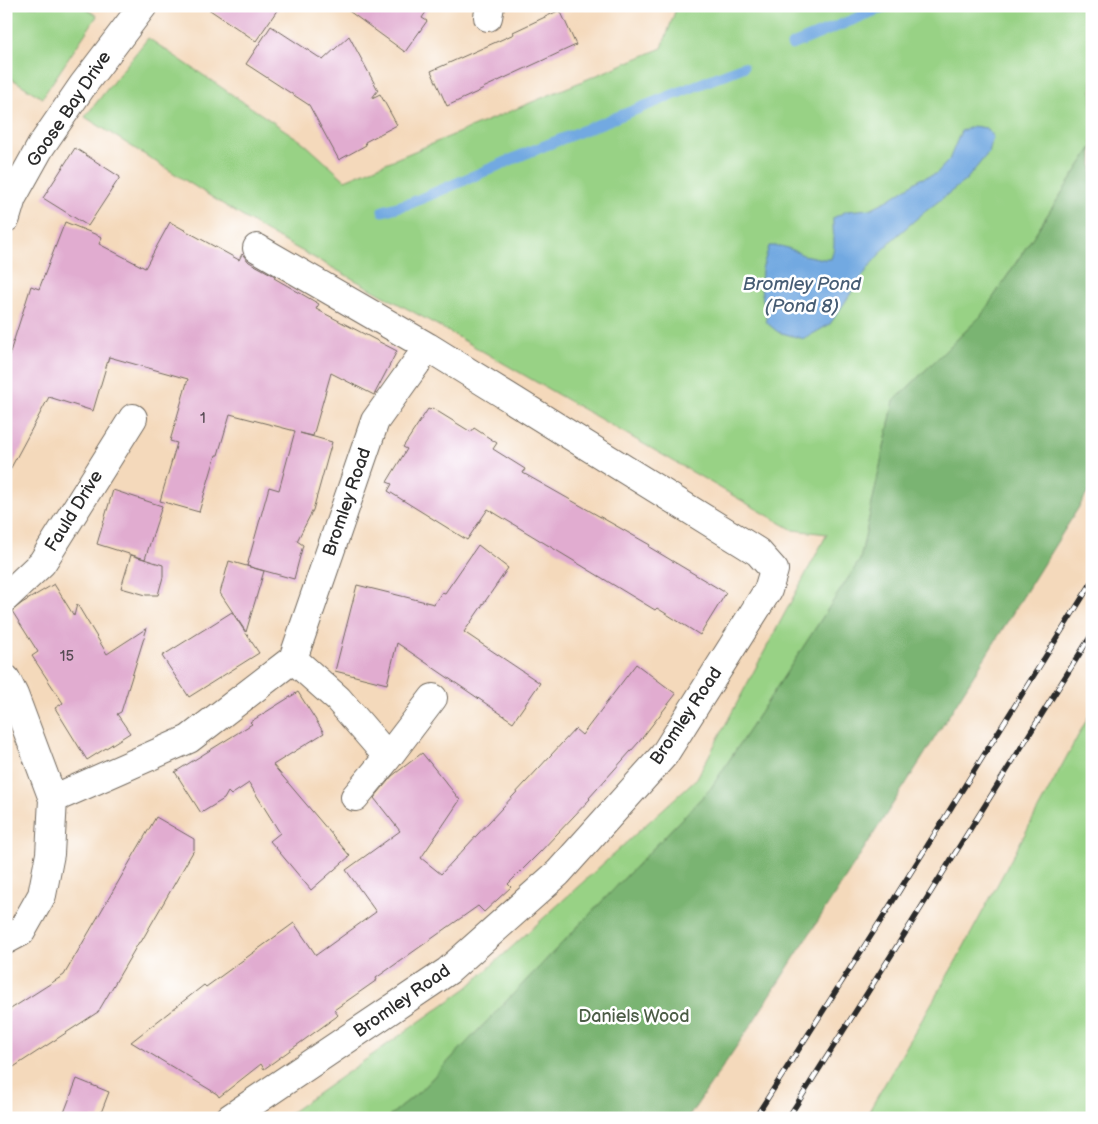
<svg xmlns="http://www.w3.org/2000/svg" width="1098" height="1124" font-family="'Balsamiq Sans',sans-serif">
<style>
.green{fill:#98d285;stroke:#627e58}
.forest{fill:#7ab472;stroke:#52704e}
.water{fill:#72a9e1;stroke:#4e6a86}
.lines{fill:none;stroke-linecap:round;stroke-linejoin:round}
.stream{stroke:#72a9e1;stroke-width:11}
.building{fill:#e1acd0}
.minor-casing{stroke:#71685d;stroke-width:30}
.minor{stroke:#fff;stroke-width:28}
.rail-casing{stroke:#2b2b2b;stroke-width:5.5}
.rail{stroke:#fff;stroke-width:4;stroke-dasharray:11;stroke-linecap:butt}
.labels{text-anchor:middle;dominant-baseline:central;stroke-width:5;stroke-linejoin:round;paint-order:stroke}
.number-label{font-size:15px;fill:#584b54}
.street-label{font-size:18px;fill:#2b2b2b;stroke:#fff}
.park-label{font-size:18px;fill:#4c5d46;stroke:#fff}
.water-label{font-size:19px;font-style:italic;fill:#475d74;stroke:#fff}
</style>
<rect width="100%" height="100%" fill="#fff"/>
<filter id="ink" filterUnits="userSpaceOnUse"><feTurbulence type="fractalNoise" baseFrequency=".02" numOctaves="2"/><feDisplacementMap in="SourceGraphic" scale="10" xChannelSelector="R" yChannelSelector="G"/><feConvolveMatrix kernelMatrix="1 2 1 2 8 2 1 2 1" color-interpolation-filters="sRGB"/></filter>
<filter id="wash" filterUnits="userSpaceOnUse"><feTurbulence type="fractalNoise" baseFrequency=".0096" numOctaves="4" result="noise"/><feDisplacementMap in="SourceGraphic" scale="20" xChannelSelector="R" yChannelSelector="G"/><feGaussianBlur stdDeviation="1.12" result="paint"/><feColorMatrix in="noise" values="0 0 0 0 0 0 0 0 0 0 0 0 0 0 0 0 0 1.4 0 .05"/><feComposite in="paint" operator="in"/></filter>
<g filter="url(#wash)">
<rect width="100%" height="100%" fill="#f4d9bb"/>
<!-- green -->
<path class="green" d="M 6,6 L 82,6 L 97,16 L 42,98 L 6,75 Z
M 677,6 L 1092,6 L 1092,147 L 981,316 L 894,401 L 860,560 L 711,788 L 420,1091 L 387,1118 L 283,1118 L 467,988 L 697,778 L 827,534 L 793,530 L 437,325 L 267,232 L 85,117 L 148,38 L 304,143 L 345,180 L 662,48 Z
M 1092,710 L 1092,1118 L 865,1118 L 956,961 Z"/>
<!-- forest -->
<path class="forest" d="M 1092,147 L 1092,486 L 921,760 L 753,1022 L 688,1118 L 387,1118 L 420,1091 L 711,788 L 860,560 L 894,401 L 981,316 Z"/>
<!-- water -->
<path class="water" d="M 973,126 L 986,128 L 993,137 L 989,152 L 966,180 L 922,214 L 892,240 L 871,264 L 830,324 L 804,339 L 778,332 L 767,323 L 761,288 L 762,269 L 769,246 L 781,246 L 793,250 L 803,255 L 823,259 L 831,259 C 837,242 832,234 833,218 L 847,211 L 870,209 L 890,199 L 920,179 L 936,174 L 949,160 L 961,131 Z"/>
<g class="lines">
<!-- stream -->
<path class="stream" d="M 792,45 L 886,6
M 383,211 L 411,203 L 529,152 L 743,67"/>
</g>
<g id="blocks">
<!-- building -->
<path class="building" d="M 204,6 L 280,6 L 256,41 Z
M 342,6 L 430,6 L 422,18 L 427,21 L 405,52 Z
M 560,10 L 576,45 L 483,88 L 484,89 L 447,106 L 431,71 L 514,34 L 513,32 Z
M 271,26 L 323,60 L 349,36 L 378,90 L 372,98 L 380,94 L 397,125 L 365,142 L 366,145 L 339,160 L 309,105 L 246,64 Z
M 75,148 L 120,177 L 88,226 L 43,198 Z
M 65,222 L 102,237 L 99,244 L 145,268 L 170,222 L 239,260 L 242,254 L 243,255 L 249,262 L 275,276 L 274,278 L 319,304 L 316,309 L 397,351 L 374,395 L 331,373 L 313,436 L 300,433 L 332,442 L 313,510 L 297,541 L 303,545 L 294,579 L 247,566 L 269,487 L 279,490 L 295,431 L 230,414 L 218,455 L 216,455 L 199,512 L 160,501 L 177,443 L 170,441 L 188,379 L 109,357 L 93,411 L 49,397 L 6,477 L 6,365 L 31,286 L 39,289 Z
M 432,408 L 471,432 L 474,428 L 497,443 L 493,449 L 525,469 L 523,473 L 650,545 L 649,547 L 726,593 L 700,635 L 657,608 L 655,610 L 488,509 L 467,540 L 388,491 L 392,484 L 387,482 L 407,449 L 403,447 L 428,409 L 430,410 Z
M 113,490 L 162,506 L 145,559 L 97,544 Z
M 478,545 L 508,568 L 464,632 L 540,683 L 513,722 L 397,643 L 387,684 L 335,671 L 357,585 L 434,604 L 442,592 L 445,593 Z
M 131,555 L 163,565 L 163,577 L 158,595 L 146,595 L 121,588 Z
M 229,561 L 264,571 L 246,632 L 220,593 Z
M 54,584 L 74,616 L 77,604 L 107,654 L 147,628 L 121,712 L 117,714 L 130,733 L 87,760 L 55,708 L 63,703 L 32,656 L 38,652 L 12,611 L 22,603 Z
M 232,612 L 259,653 L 189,697 L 162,656 Z
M 636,664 L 676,694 L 639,742 L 589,798 L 590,799 L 540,852 L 508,884 L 511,887 L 484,912 L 478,906 L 376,978 L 377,980 L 334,1010 L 338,1015 L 336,1017 L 264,1069 L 261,1064 L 219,1097 L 217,1094 L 131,1042 L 204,985 L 206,987 L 294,923 L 316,955 L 376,912 L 346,870 L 400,831 L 374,798 L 392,776 L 422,753 L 460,800 L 421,858 L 441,874 L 575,729 L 582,735 Z
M 298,692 L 324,733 L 273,765 L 350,856 L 311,890 L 270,841 L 280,833 L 249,783 L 231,795 L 228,792 L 224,799 L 201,813 L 175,772 L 252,724 L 250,722 Z
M 156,817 L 194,839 L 194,850 L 141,942 L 139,942 L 98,1012 L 6,1072 L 6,1012 L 64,975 Z
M 77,1079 L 109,1092 L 99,1118 L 62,1118 Z"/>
</g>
</g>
<g filter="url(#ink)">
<use href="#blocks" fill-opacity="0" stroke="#71685d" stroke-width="1"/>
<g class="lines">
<!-- minor casing -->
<g class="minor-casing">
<path id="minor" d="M 488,17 L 490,6
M 6,218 L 12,198 L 41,146 L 83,85 L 143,6
M 6,597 L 42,563 L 133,418
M 293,659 L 338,699 L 388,757 L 433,698
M 6,679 L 14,695 L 53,799 L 50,854 L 42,895 L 21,932 L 6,940
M 355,797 L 388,757
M 53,799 L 189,739 L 293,659 L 375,421 L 428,347 L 257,248
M 230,1118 L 448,971 L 558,873 L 664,755 L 768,590 L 774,570 L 758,552 L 428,347"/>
</g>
<!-- minor -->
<use href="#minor" class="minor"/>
<!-- rail casing -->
<g class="rail-casing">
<path id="rail" d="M 755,1118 L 881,920 L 1092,582
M 788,1118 L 904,935 L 1092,634"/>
</g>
<!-- rail -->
<use href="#rail" class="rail"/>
</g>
</g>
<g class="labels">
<!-- number labels -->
<g class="number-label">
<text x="203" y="418">1</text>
<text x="67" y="656">15</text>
</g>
<!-- street labels -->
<g class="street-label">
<text transform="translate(69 109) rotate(-56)">Goose Bay Drive</text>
<text transform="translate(347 502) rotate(-71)">Bromley Road</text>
<text transform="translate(74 511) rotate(-58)">Fauld Drive</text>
<text transform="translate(686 716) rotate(-56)">Bromley Road</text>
<text transform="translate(402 1001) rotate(-35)">Bromley Road</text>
</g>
<!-- park labels -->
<g class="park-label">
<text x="634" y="1016">Daniels Wood</text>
</g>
<!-- water labels -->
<g class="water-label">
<text x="802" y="284">Bromley Pond<tspan x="802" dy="22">(Pond 8)</tspan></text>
</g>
</g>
<!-- margin -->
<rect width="1098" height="1124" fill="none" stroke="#fff" stroke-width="25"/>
</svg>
